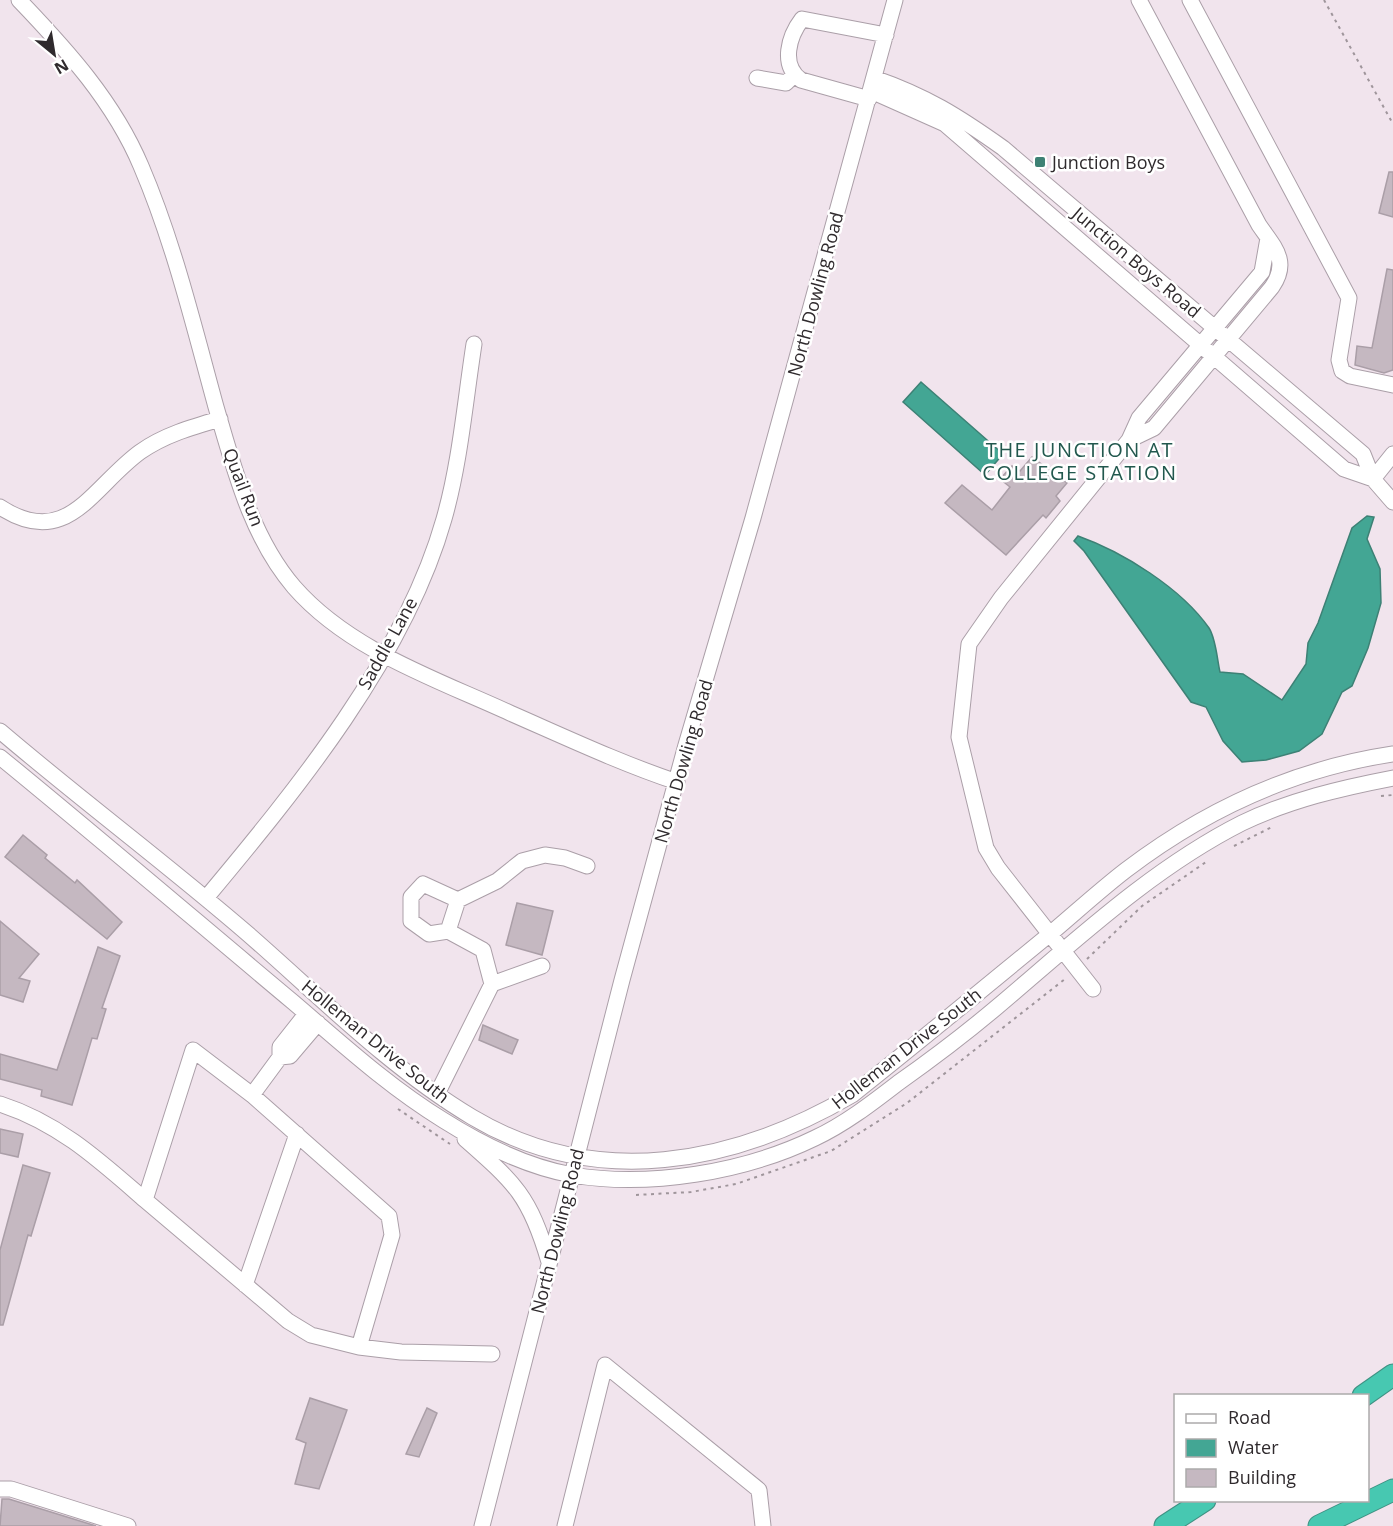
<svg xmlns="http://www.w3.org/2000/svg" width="1393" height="1526" font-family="'Open Sans',sans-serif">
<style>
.water{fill:#43a694;stroke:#3d8175;stroke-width:1.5}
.building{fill:#c5b8c1;stroke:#aa9ea7;stroke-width:1.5}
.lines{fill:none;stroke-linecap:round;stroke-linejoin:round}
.minor-casing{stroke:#ab9fa8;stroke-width:17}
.highway-casing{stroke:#3f9183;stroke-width:23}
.path{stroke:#9f959b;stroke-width:2;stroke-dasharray:3 4.5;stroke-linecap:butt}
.minor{stroke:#fff;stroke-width:15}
.highway{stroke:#47c8b1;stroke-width:21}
.poi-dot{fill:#3e8174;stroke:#fff;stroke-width:2}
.labels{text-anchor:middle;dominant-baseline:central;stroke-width:5;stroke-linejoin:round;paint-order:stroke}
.poi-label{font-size:18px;fill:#2f2a2d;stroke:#fff;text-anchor:start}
.street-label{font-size:18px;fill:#2f2a2d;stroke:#fff}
.neighbourhood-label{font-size:20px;letter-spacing:1.5px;fill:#22584e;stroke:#fff}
</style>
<rect width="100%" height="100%" fill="#f1e4ed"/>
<!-- water -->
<path class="water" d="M 921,382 L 1003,454 L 985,475 L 903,402 Z
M 1367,516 L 1374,517 L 1367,539 L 1380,569 L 1381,603 L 1368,648 L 1352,686 L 1342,692 L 1322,734 L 1299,751 L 1266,760 L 1242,762 L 1223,741 L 1206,707 L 1191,702 L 1084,551 L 1074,541 L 1078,536 C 1123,552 1181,588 1209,628 C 1216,639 1217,659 1220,672 L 1243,674 L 1282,700 L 1306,664 L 1308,643 L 1318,623 L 1352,528 Z"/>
<!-- building -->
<path class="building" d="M 1389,172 L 1393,172 L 1393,217 L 1379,213 Z
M 1387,269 L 1393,270 L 1393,370 L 1384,373 L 1355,365 L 1357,346 L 1372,348 Z
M 1032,457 L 1067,483 L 1056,496 L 1060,501 L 1046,518 L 1043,515 L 1006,555 L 945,503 L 962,485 L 992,510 L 1010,487 L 1000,479 L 1012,466 L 1020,471 Z
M 23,835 L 47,855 L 45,858 L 75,883 L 77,880 L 122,922 L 107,939 L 5,857 Z
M 517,903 L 553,911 L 542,955 L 506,945 Z
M 0,921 L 39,954 L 19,978 L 30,981 L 23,1002 L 0,995 Z
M 98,947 L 120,956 L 102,1008 L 106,1009 L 97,1039 L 92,1038 L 72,1105 L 41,1096 L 42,1090 L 0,1079 L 0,1054 L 57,1070 Z
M 483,1025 L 518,1040 L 512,1054 L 479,1040 Z
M 0,1129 L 23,1134 L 18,1157 L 0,1153 Z
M 23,1165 L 50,1173 L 31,1236 L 28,1235 L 3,1325 L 0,1325 L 0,1250 Z
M 310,1398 L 347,1410 L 319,1489 L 295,1484 L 306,1443 L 296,1439 Z
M 427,1408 L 437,1413 L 419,1457 L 406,1454 Z
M 2,1499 L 9,1499 L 96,1526 L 0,1526 Z"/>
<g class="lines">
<!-- minor casing -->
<g class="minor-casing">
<path id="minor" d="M 19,0 C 67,50 114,102 141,166 C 174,243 194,327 216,407 C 234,468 251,537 294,587 C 349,650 436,679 510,713 C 565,737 620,763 677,782
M 1190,0 L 1349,298 L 1339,360 L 1342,371 L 1350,376 L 1393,385
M 757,78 L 786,83 L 794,75
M 874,78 C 926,96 958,116 1003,148 L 1363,454 L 1373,479 L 1393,502
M 871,91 L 945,124 L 1344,469 L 1373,479
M 869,99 L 801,80 C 780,65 789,36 802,19 L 886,35
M 1129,440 L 1154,428 L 1272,287 C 1290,261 1274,247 1259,225 L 1139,0
M 1373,479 L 1393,454
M 0,507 C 67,551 92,487 140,452 C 164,435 192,427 220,419
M 0,731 C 81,800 167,864 248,934 C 319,996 390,1068 472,1117 C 596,1191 734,1164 852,1095 C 919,1042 984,988 1050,934 C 1075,913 1100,890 1126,870 C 1206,809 1293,769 1393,754
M 0,757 C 98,837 195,920 293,1002 C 341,1043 389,1087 443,1120 C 481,1144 528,1167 572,1175 C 650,1188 745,1172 815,1138 C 845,1124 872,1103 898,1083 C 932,1059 965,1034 997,1007 C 1074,942 1151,869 1242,823 C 1290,800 1341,788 1393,778
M 206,898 C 297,789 405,657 444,519 C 460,463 465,402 474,344
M 448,931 L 458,900
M 542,966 L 492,984 L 483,950 L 448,931 L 429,934 L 411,921 L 411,897 L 423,884 L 458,900 L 497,881 L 522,861 L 545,855 L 565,858 L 587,866
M 1093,989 L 998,868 L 986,848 L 959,737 L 969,644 L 1001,598 L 1129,440 L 1139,418 L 1262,272 L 1268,238
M 280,1057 L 290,1056 L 318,1023
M 437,1094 L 492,984
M 252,1095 L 389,1216 L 392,1235 L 359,1347 L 311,1335 L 288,1321 L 145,1200 L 193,1050 L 252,1095 L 280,1057 L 280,1047 L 306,1014
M 0,1104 C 59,1123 99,1160 145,1200
M 465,1139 C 515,1183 530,1196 549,1262
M 245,1285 L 297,1134
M 359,1347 L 401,1352 L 492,1354
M 0,1489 L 11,1489 L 128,1526
M 482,1526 L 622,980 L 686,745 L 753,518 L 895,0
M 565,1526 L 605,1365 L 759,1490 L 763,1526"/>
</g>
<!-- highway casing -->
<g class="highway-casing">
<path id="highway" d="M 1363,1396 L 1393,1375
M 1165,1526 L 1205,1500
M 1319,1526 L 1393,1490"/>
</g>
<!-- path -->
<path class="path" d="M 1324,0 L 1393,124
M 1381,796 L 1393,795
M 1234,846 L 1272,827
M 1087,959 L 1142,906 L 1206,862
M 398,1109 L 450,1144
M 636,1195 L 691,1192 L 736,1184 L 831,1151 L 907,1103 L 1065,979"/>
<!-- minor -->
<use href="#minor" class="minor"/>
<!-- highway -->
<use href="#highway" class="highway"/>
</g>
<!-- markers -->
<rect class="poi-dot" x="1034" y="156" width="12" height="12" rx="3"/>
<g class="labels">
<!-- poi labels -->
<g class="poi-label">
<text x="1052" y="162">Junction Boys</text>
</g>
<!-- street labels -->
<g class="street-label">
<text transform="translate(1137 262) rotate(40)">Junction Boys Road</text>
<text transform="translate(815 294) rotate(-75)">North Dowling Road</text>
<text transform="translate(244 487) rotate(69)">Quail Run</text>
<text transform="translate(387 643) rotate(-61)">Saddle Lane</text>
<text transform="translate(683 761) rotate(-74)">North Dowling Road</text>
<text transform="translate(376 1041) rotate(39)">Holleman Drive South</text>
<text transform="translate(906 1048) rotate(-38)">Holleman Drive South</text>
<text transform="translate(557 1231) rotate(-76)">North Dowling Road</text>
</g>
<!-- neighbourhood labels -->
<g class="neighbourhood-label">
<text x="1080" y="449">THE JUNCTION AT<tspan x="1080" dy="23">COLLEGE STATION</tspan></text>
</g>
</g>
<!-- legend -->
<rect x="1174" y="1394" width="195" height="108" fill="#ffffff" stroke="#acaaab" stroke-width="1.5"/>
<rect x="1186" y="1414" width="30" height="9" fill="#ffffff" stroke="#acaaab" stroke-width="1.5"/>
<text x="1228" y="1424" font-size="18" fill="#2f2a2d">Road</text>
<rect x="1186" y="1439" width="30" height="18" fill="#43a694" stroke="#acaaab" stroke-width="1.5"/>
<text x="1228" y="1454" font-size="18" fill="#2f2a2d">Water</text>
<rect x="1186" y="1469" width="30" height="18" fill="#c5b8c1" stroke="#acaaab" stroke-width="1.5"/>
<text x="1228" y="1484" font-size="18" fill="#2f2a2d">Building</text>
<!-- north arrow -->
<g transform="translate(54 54) rotate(150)" stroke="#ffffff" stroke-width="4.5" paint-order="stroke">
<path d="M0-4.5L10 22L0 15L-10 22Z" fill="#2f2a2d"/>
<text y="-9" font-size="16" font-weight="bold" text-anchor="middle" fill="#2f2a2d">N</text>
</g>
</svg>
